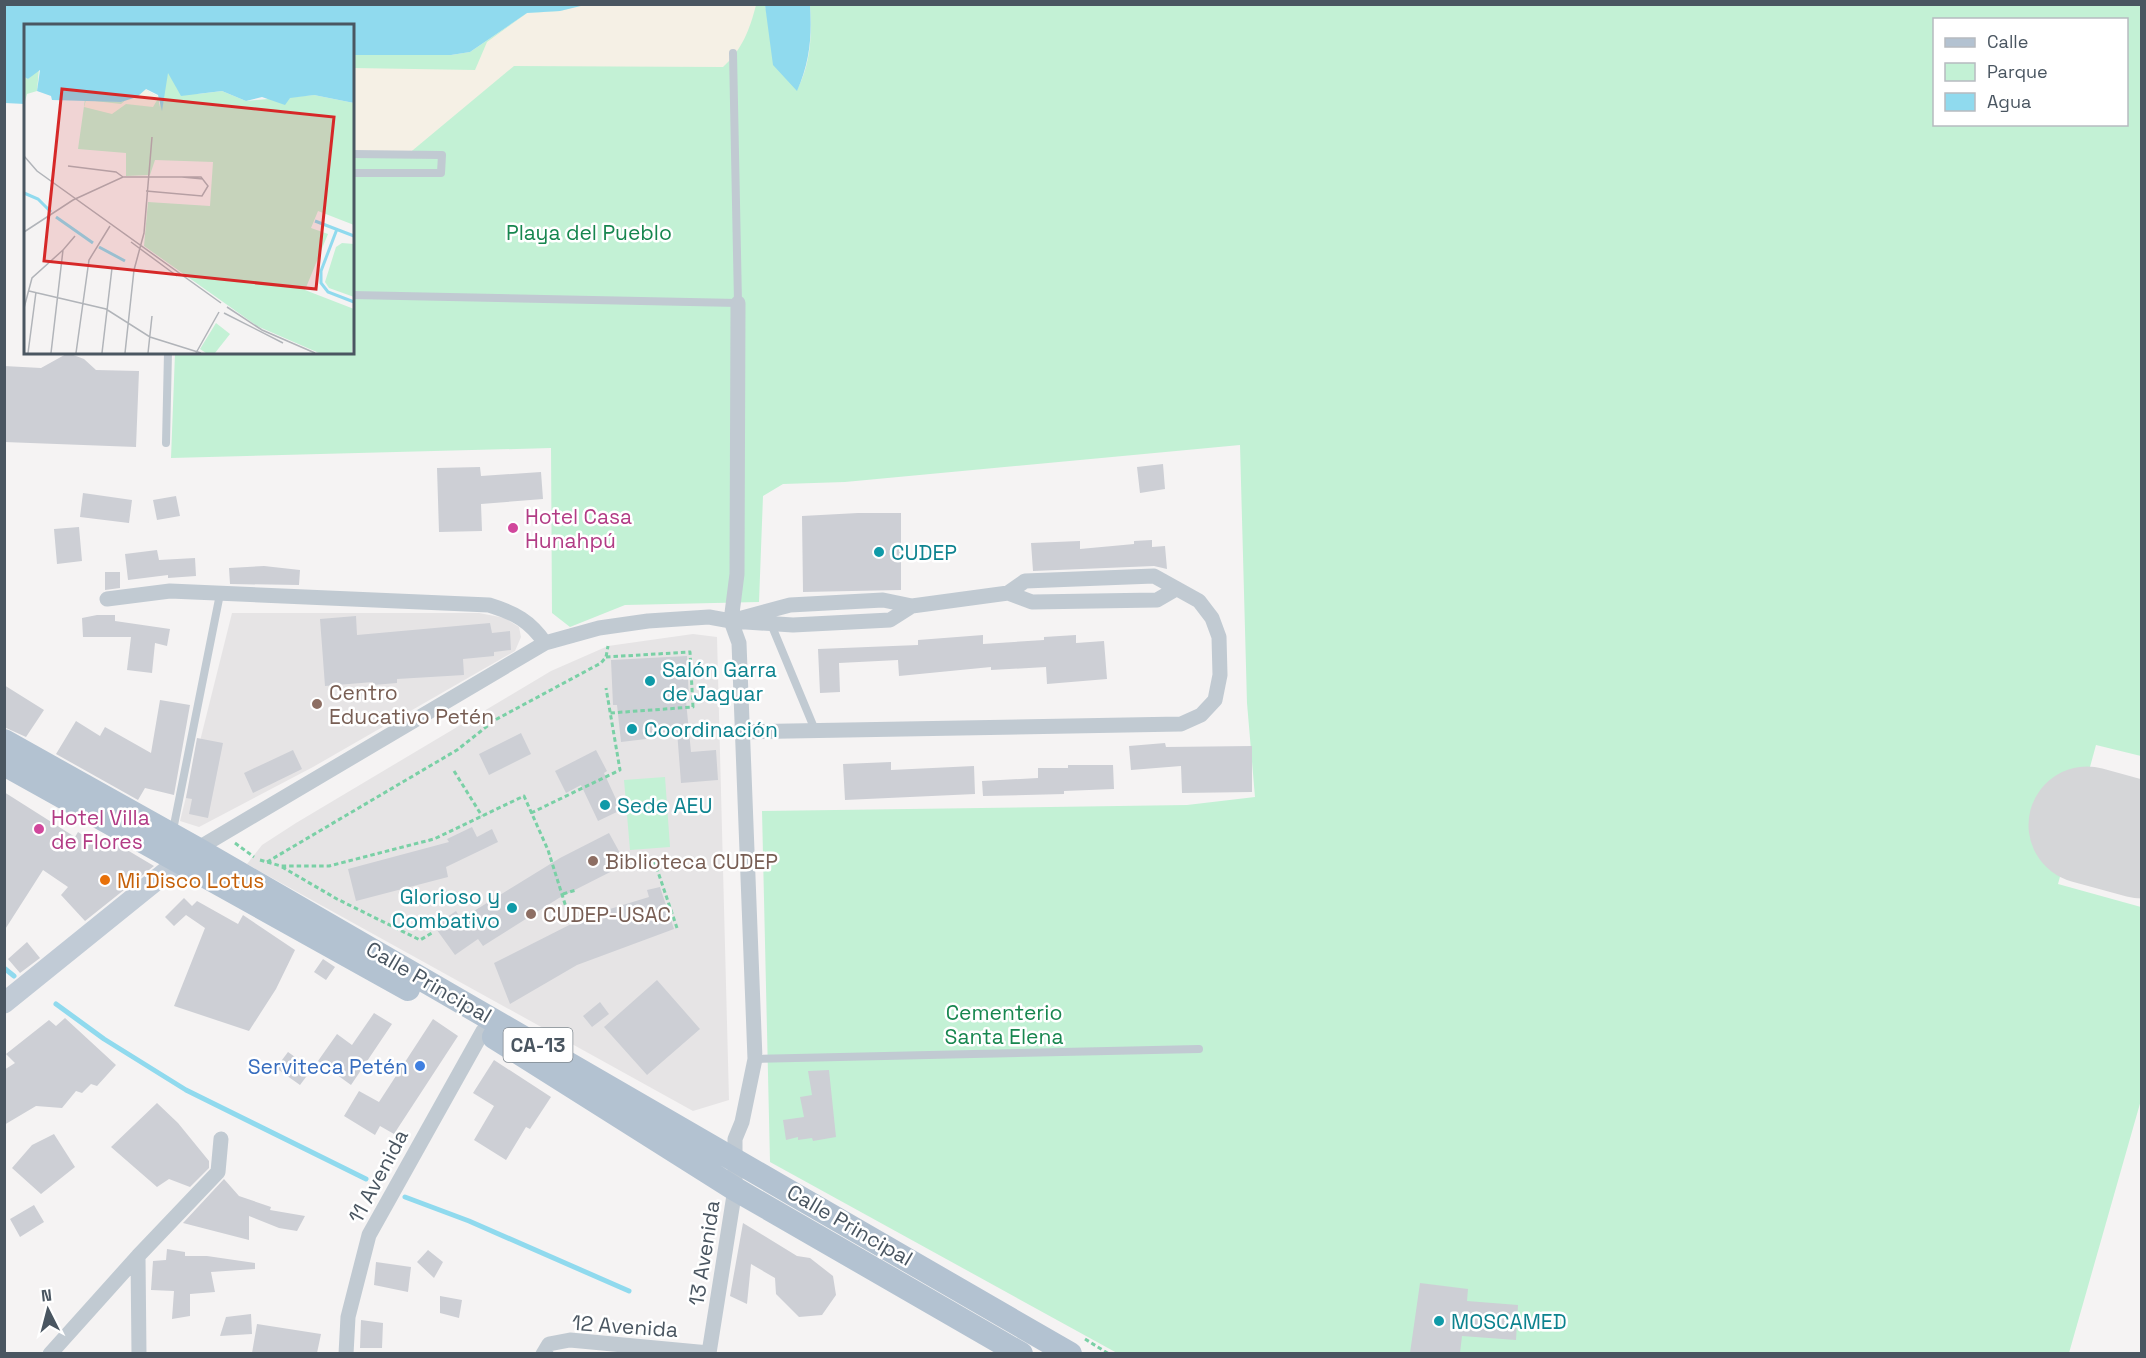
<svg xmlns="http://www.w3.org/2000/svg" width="2146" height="1358" font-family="'Space Grotesk',sans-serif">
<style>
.education{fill:#e6e4e5}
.green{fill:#c3f1d5;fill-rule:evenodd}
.sand{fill:#f5f0e5}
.water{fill:#90daee}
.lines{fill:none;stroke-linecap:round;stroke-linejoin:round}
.stream{stroke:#90daee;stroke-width:5}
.runway{stroke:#d5d6d8;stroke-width:117}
.building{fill:#cdcfd5}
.path{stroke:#7ad0a6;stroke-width:3;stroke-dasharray:4.5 3;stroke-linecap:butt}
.lane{stroke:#c1cad2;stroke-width:8}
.street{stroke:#c1cad2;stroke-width:15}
.secondary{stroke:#c1cbd6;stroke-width:21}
.primary{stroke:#b3c2d1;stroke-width:24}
.hotel-dot{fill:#d1479c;stroke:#fff;stroke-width:2}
.culture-dot{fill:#0f9aa8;stroke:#fff;stroke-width:2}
.education-dot{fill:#8d6e63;stroke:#fff;stroke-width:2}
.food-dot{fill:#e8710a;stroke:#fff;stroke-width:2}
.shop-dot{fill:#3f7fe0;stroke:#fff;stroke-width:2}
.labels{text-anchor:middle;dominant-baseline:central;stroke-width:5;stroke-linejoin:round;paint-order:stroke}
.shield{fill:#fff;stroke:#808990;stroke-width:1.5}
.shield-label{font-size:20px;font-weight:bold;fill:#4a5661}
.park-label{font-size:21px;fill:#17864f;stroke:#fff}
.hotel-label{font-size:21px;fill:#b23c85;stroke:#fff;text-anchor:start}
.culture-label{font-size:21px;fill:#0d838f;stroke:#fff;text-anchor:start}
.education-label{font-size:21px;fill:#785e54;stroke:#fff;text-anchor:start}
.food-label{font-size:21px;fill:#c56008;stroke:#fff;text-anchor:start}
.street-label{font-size:21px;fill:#4a5661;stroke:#fff}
.shop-label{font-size:21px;fill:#366cbe;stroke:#fff;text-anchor:end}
.inset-river{fill:none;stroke:#90daee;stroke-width:3}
.inset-road{fill:none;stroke:#b1b4b9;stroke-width:1.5}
.view{fill:#d62828;fill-opacity:0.15;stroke:#d62828;stroke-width:3}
.inset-edge{fill:none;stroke:#4a5661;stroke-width:3}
</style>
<rect width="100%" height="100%" fill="#f5f3f3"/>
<!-- education -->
<path class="education" d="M 232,613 L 479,613 L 505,618 L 519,627 L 521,637 L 515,651 L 313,767 L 199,827 L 180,821 Z
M 693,634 L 717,637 L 729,1100 L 693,1111 L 247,864 L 262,845 L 296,823 L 551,671 L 608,646 Z"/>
<!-- green -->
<path class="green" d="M 585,4 L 765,5 L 770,30 L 797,90 C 811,62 812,36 810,5 L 2141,5 L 2141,756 L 2096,745 L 2058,884 L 2141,907 L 2141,1100 L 2069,1353 L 1117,1353 L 770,1162 L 762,811 L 1187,805 L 1255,797 L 1247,703 L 1240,445 L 845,482 L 783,484 L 763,496 L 759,602 L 625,605 L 570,627 L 552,613 L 551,448 L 171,458 L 175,353 L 352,352 L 353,55 L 451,55 L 470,52 L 527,13 L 560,11 ZM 1934,20 L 2126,20 L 2126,124 L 1934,124 Z
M 665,777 L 670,847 L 630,850 L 624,780 Z"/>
<!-- sand -->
<path class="sand" d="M 585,4 L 756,5 C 750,29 742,50 723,67 L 514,66 L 407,155 L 353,154 L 353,68 L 475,70 L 487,42 L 527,13 L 560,11 Z"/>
<!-- water -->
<path class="water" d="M 4,5 L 5,4 L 585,5 L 560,11 L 527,13 L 470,52 L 451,55 L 353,55 L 352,26 L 26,26 L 25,104 L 5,103 Z
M 765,5 L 810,5 C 812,36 810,62 797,91 L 773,65 Z"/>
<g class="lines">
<!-- stream -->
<path class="stream" d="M 4,968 L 14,976
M 56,1004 L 104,1039 L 186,1090 L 366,1179
M 405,1197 L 469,1221 L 629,1291"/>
<!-- runway -->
<path class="runway" d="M 2087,825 L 2142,840"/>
</g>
<!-- building -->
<path class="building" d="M 68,353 L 84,359 L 96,370 L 139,371 L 136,447 L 4,442 L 4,366 L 41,368 Z
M 1163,464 L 1165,489 L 1140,493 L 1137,467 Z
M 480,467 L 481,476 L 541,472 L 543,499 L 481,504 L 482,531 L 439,532 L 437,468 Z
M 83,493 L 132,500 L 129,523 L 80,517 Z
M 176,496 L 180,516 L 157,520 L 153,500 Z
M 858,513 L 901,513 L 901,590 L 803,592 L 802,516 Z
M 79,527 L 82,561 L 57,564 L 54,529 Z
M 1152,540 L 1152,547 L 1165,546 L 1167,569 L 1154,566 L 1033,571 L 1031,543 L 1080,541 L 1080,549 L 1134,544 L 1134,541 Z
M 157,550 L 159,560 L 195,558 L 196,576 L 168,578 L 168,575 L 128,580 L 125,554 Z
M 264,566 L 300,570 L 299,585 L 230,584 L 229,568 Z
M 105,572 L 120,572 L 120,588 L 105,590 Z
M 97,615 L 115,615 L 115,621 L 170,629 L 167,646 L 155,643 L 152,673 L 127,670 L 131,637 L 83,637 L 82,618 Z
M 356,616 L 357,635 L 490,623 L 492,633 L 510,631 L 511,650 L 494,652 L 494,656 L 463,659 L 464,675 L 397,679 L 397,683 L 373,685 L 373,682 L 325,686 L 320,619 Z
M 983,635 L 983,644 L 1044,640 L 1044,637 L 1076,635 L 1076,643 L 1104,641 L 1107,679 L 1047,684 L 1046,667 L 991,670 L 991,667 L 899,676 L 898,660 L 839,663 L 840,692 L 820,693 L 818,649 L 918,645 L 918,640 Z
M 687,656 L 689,701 L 686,701 L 691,752 L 716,750 L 718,780 L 681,783 L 677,731 L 645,734 L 646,739 L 621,742 L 617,705 L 613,705 L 611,660 Z
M 4,685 L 44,710 L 26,737 L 4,727 Z
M 160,700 L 190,705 L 174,795 L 145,788 L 138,800 L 56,754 L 76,721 L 100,736 L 105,727 L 151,753 Z
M 521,733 L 531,754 L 489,775 L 479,754 Z
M 197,738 L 223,743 L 208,818 L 189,814 L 192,799 L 186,798 Z
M 1165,743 L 1166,747 L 1252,746 L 1252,792 L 1182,793 L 1181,766 L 1131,770 L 1129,746 Z
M 293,750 L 302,769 L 253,793 L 244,773 Z
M 596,750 L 607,771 L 604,773 L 621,810 L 598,821 L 581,785 L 566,793 L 555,771 Z
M 891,762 L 891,770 L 974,766 L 975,794 L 845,800 L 843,764 Z
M 1068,765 L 1113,765 L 1114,789 L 1064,791 L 1064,794 L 983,796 L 982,781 L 1038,778 L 1038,768 L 1068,768 Z
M 4,792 L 75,837 L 78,832 L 100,846 L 107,838 L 154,866 L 85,921 L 61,895 L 68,887 L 43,870 L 4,931 Z
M 472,827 L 477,837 L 492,829 L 498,842 L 446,867 L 448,877 L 356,901 L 348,869 L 449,842 L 447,839 Z
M 609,833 L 626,864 L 559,898 L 483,946 L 478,939 L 455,955 L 434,926 L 456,911 L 461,919 L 560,858 Z
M 660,887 L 674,929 L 577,965 L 510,1004 L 494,963 L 587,916 L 649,897 L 647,890 Z
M 184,898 L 192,906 L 197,901 L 238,924 L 243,915 L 295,950 L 276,989 L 249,1031 L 174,1006 L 205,928 L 186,915 L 174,926 L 165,917 Z
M 27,942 L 40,958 L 20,973 L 8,959 Z
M 323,959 L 335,967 L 326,980 L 314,972 Z
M 657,980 L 700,1029 L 647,1075 L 604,1027 Z
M 600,1002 L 609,1014 L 592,1027 L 583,1016 Z
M 374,1013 L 392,1024 L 351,1085 L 318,1061 L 337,1034 L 352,1045 Z
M 65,1018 L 116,1065 L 97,1086 L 91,1084 L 82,1093 L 76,1091 L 62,1108 L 36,1106 L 4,1125 L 4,1070 L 15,1063 L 6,1054 L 49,1020 L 56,1026 Z
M 433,1019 L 458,1036 L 394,1134 L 380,1126 L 375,1135 L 344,1116 L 359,1091 L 379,1102 Z
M 288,1052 L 312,1069 L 300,1085 L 276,1068 Z
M 494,1060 L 551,1097 L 530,1129 L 526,1127 L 506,1160 L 474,1140 L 494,1106 L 473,1093 Z
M 829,1070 L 836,1137 L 813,1141 L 812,1138 L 798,1140 L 798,1137 L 786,1140 L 783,1120 L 804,1117 L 800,1097 L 812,1095 L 808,1071 Z
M 157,1103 L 178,1123 L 209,1161 L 209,1168 L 190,1187 L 169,1179 L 157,1187 L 111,1147 Z
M 54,1134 L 75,1167 L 41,1194 L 12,1168 L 32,1145 Z
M 224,1179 L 239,1196 L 271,1207 L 270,1210 L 305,1216 L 297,1231 L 279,1228 L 249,1216 L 249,1240 L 183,1223 Z
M 34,1205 L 44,1222 L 20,1237 L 10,1219 Z
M 743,1223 L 797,1256 L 810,1258 L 833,1276 L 836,1295 L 822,1315 L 799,1317 L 776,1294 L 775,1278 L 751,1264 L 747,1304 L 730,1296 Z
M 167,1249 L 185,1252 L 185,1256 L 207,1256 L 255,1263 L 255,1269 L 211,1272 L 215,1292 L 190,1294 L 190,1316 L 172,1319 L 174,1291 L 151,1290 L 153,1261 L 166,1260 Z
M 428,1250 L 443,1262 L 434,1278 L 417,1262 Z
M 376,1262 L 411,1267 L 408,1292 L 374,1285 Z
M 1420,1283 L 1468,1289 L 1467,1301 L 1518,1305 L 1516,1340 L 1462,1336 L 1460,1353 L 1410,1353 Z
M 440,1296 L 462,1300 L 459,1318 L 440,1313 Z
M 251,1314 L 252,1334 L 220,1336 L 226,1317 Z
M 361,1320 L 383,1323 L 382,1348 L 360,1348 Z
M 257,1324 L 321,1334 L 317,1353 L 252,1353 Z"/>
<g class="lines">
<!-- path -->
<path class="path" d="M 606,657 L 690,652 L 693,707 L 610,713
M 454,771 L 482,816
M 531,813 L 620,770 L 606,688
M 235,843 L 254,857
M 260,860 L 281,866 L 329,866 L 434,839 L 524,796 L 548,850 L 571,923
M 654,860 L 677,928
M 267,862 L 457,750 L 495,720 L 601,663 L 606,657 L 608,646
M 282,867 L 337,899 L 420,940 L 432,933
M 563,894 L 576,890
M 1085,1339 L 1109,1354"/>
<!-- lane -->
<path class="lane" d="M 352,154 L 442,155 L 441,173 L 352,173
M 352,295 L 738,303 L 733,53
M 166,443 L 168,352
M 771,624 L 815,730
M 173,830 L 220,594
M 755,1059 L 1199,1049"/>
<!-- street -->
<path class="street" d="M 1008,593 L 1032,602 L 1157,600 L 1176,589
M 107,599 L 170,591 L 489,605 C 515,613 530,621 545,643
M 731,621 L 790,605 L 883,600 L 912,606 L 1008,593 L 1025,581 L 1154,576 L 1199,601 L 1212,618 L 1219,637 L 1220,675 L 1215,700 L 1201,715 L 1181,724 L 741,732
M 197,849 L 545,643 L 599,628 L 648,621 L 709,617 L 731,621 L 793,625 L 890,620 L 912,606
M 50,1354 L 138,1256
M 139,1354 L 138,1256 L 218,1172 L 221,1139
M 346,1354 L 348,1317 L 369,1235 L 483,1031
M 543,1354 L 549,1344 L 570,1340 L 709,1353 L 735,1189 L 735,1139 L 742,1122 L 755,1059 L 739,643 L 731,621 L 737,574 L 738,303"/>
<!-- secondary -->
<path class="secondary" d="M 4,1003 L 191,852"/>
<!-- primary -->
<path class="primary" d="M 4,741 L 197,849 L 1070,1354
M 4,764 L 408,989
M 494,1037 L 735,1189 L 1021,1354"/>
</g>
<!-- markers -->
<g class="hotel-dot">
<circle cx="513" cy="528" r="6"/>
<circle cx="39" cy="829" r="6"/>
</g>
<g class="culture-dot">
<circle cx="879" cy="552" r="6"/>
<circle cx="650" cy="681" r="6"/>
<circle cx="632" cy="729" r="6"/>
<circle cx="605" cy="805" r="6"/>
<circle cx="512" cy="908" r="6"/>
<circle cx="1439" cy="1321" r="6"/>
</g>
<g class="education-dot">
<circle cx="317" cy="704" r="6"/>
<circle cx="593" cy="861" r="6"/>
<circle cx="531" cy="914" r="6"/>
</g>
<circle class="food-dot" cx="105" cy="880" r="6"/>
<circle class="shop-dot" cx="420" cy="1066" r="6"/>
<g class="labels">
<!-- shield labels -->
<rect class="shield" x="503.5" y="1028" width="69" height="34" rx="4.5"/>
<g class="shield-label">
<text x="538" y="1045">CA-13</text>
</g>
<!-- park labels -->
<g class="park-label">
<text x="589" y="232">Playa del Pueblo</text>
<text x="1004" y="1012">Cementerio<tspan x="1004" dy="24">Santa Elena</tspan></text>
</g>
<!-- hotel labels -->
<g class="hotel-label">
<text x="525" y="516">Hotel Casa<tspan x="525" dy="24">Hunahpú</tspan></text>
<text x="51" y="817">Hotel Villa<tspan x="51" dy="24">de Flores</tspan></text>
</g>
<!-- culture labels -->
<g class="culture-label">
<text x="891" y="552">CUDEP</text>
<text x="662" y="669">Salón Garra<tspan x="662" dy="24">de Jaguar</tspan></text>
<text x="644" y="729">Coordinación</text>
<text x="617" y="805">Sede AEU</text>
<text x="500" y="896" text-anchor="end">Glorioso y<tspan x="500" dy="24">Combativo</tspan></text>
<text x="1451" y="1321">MOSCAMED</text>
</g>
<!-- education labels -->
<g class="education-label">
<text x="329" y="692">Centro<tspan x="329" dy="24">Educativo Petén</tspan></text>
<text x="605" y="861">Biblioteca CUDEP</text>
<text x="543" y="914">CUDEP-USAC</text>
</g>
<!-- food labels -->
<g class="food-label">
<text x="117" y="880">Mi Disco Lotus</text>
</g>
<!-- street labels -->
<g class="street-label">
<text transform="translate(429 982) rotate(30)">Calle Principal</text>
<text transform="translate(378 1176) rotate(-62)">11 Avenida</text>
<text transform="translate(850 1225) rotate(30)">Calle Principal</text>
<text transform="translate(704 1253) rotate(-81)">13 Avenida</text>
<text transform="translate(625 1326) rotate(4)">12 Avenida</text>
</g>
<!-- shop labels -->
<g class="shop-label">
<text x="408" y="1066">Serviteca Petén</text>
</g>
</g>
<!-- overview -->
<g transform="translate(24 24)">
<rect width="330" height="330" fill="#f5f3f3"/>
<path d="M 15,45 L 13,67 L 3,70 L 0,81 L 0,53 L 4,55 ZM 143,49 L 147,49 L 153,64 L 174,70 L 198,67 L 222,77 L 290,71 L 330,79 L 330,201 L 294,187 L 287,204 L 304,210 L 281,266 L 330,285 L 328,329 L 295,329 L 233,302 L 120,222 L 124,178 L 186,182 L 189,138 L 131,136 L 126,151 L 102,152 L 102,129 L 54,125 L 61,75 L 97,78 L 116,71 L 120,65 L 135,73 L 135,83 ZM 318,219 L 330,220 L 330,273 L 305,264 L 301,258 L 312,223 ZM 192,299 L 206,310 L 191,329 L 182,329 L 176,325 Z" fill="#c3f1d5"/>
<path d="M 120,65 L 135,73 L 129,83 L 102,80 L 88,90 L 60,83 L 62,76 L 97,80 L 105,73 L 113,73 Z" fill="#f5f0e5"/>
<path d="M 0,1 L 330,1 L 330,79 L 290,71 L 266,74 L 261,81 L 238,73 L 222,77 L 198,67 L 157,72 L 144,49 L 138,87 L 134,71 L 122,65 L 113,73 L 97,78 L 28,76 L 27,72 L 13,67 L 16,46 L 4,55 L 0,53 Z" fill="#90daee"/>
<path class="inset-river" d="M 0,169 L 14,175 L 27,188M 32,193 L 69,219M 291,197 L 330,212M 313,205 L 297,247 L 297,259 L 304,268 L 330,278M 75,223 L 101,237"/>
<path class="inset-road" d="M 0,132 L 13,147 L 197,279M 44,142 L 92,148 L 99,153M 158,153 L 179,155M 0,208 L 49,176 L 99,153 L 177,153 L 184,162 L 178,172 L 122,167M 107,218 L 153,252M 5,267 L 82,285 L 126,313 L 177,329M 203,283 L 238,306 L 291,329M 0,284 L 8,254 L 39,226M 200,289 L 259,319M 4,329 L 12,268M 27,329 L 39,226 L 51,212M 52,329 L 65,236 L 86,202M 78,329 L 88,244 L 110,246M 101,329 L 110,246 L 120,209 L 128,113M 124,329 L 128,292M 172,329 L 195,288"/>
<path class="view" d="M 38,65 L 310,93 L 292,265 L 20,237 Z"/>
<rect width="330" height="330" class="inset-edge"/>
</g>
<!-- border -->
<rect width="2146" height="1358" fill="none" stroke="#4a5661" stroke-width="12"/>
<!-- legend -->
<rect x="1933" y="18" width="195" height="108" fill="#ffffff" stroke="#b7bbc0" stroke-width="1.5"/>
<rect x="1945" y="38" width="30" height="9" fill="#b3c2d1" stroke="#b7bbc0" stroke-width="1.5"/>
<text x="1987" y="48" font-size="18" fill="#4a5661">Calle</text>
<rect x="1945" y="63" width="30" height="18" fill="#c3f1d5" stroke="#b7bbc0" stroke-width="1.5"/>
<text x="1987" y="78" font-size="18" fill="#4a5661">Parque</text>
<rect x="1945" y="93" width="30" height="18" fill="#90daee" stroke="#b7bbc0" stroke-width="1.5"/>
<text x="1987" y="108" font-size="18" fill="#4a5661">Agua</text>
<!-- north arrow -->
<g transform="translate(48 1310) rotate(354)" stroke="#ffffff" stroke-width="4.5" paint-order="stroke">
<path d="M0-4.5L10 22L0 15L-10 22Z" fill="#4a5661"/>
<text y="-9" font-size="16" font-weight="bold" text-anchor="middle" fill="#4a5661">N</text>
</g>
</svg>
